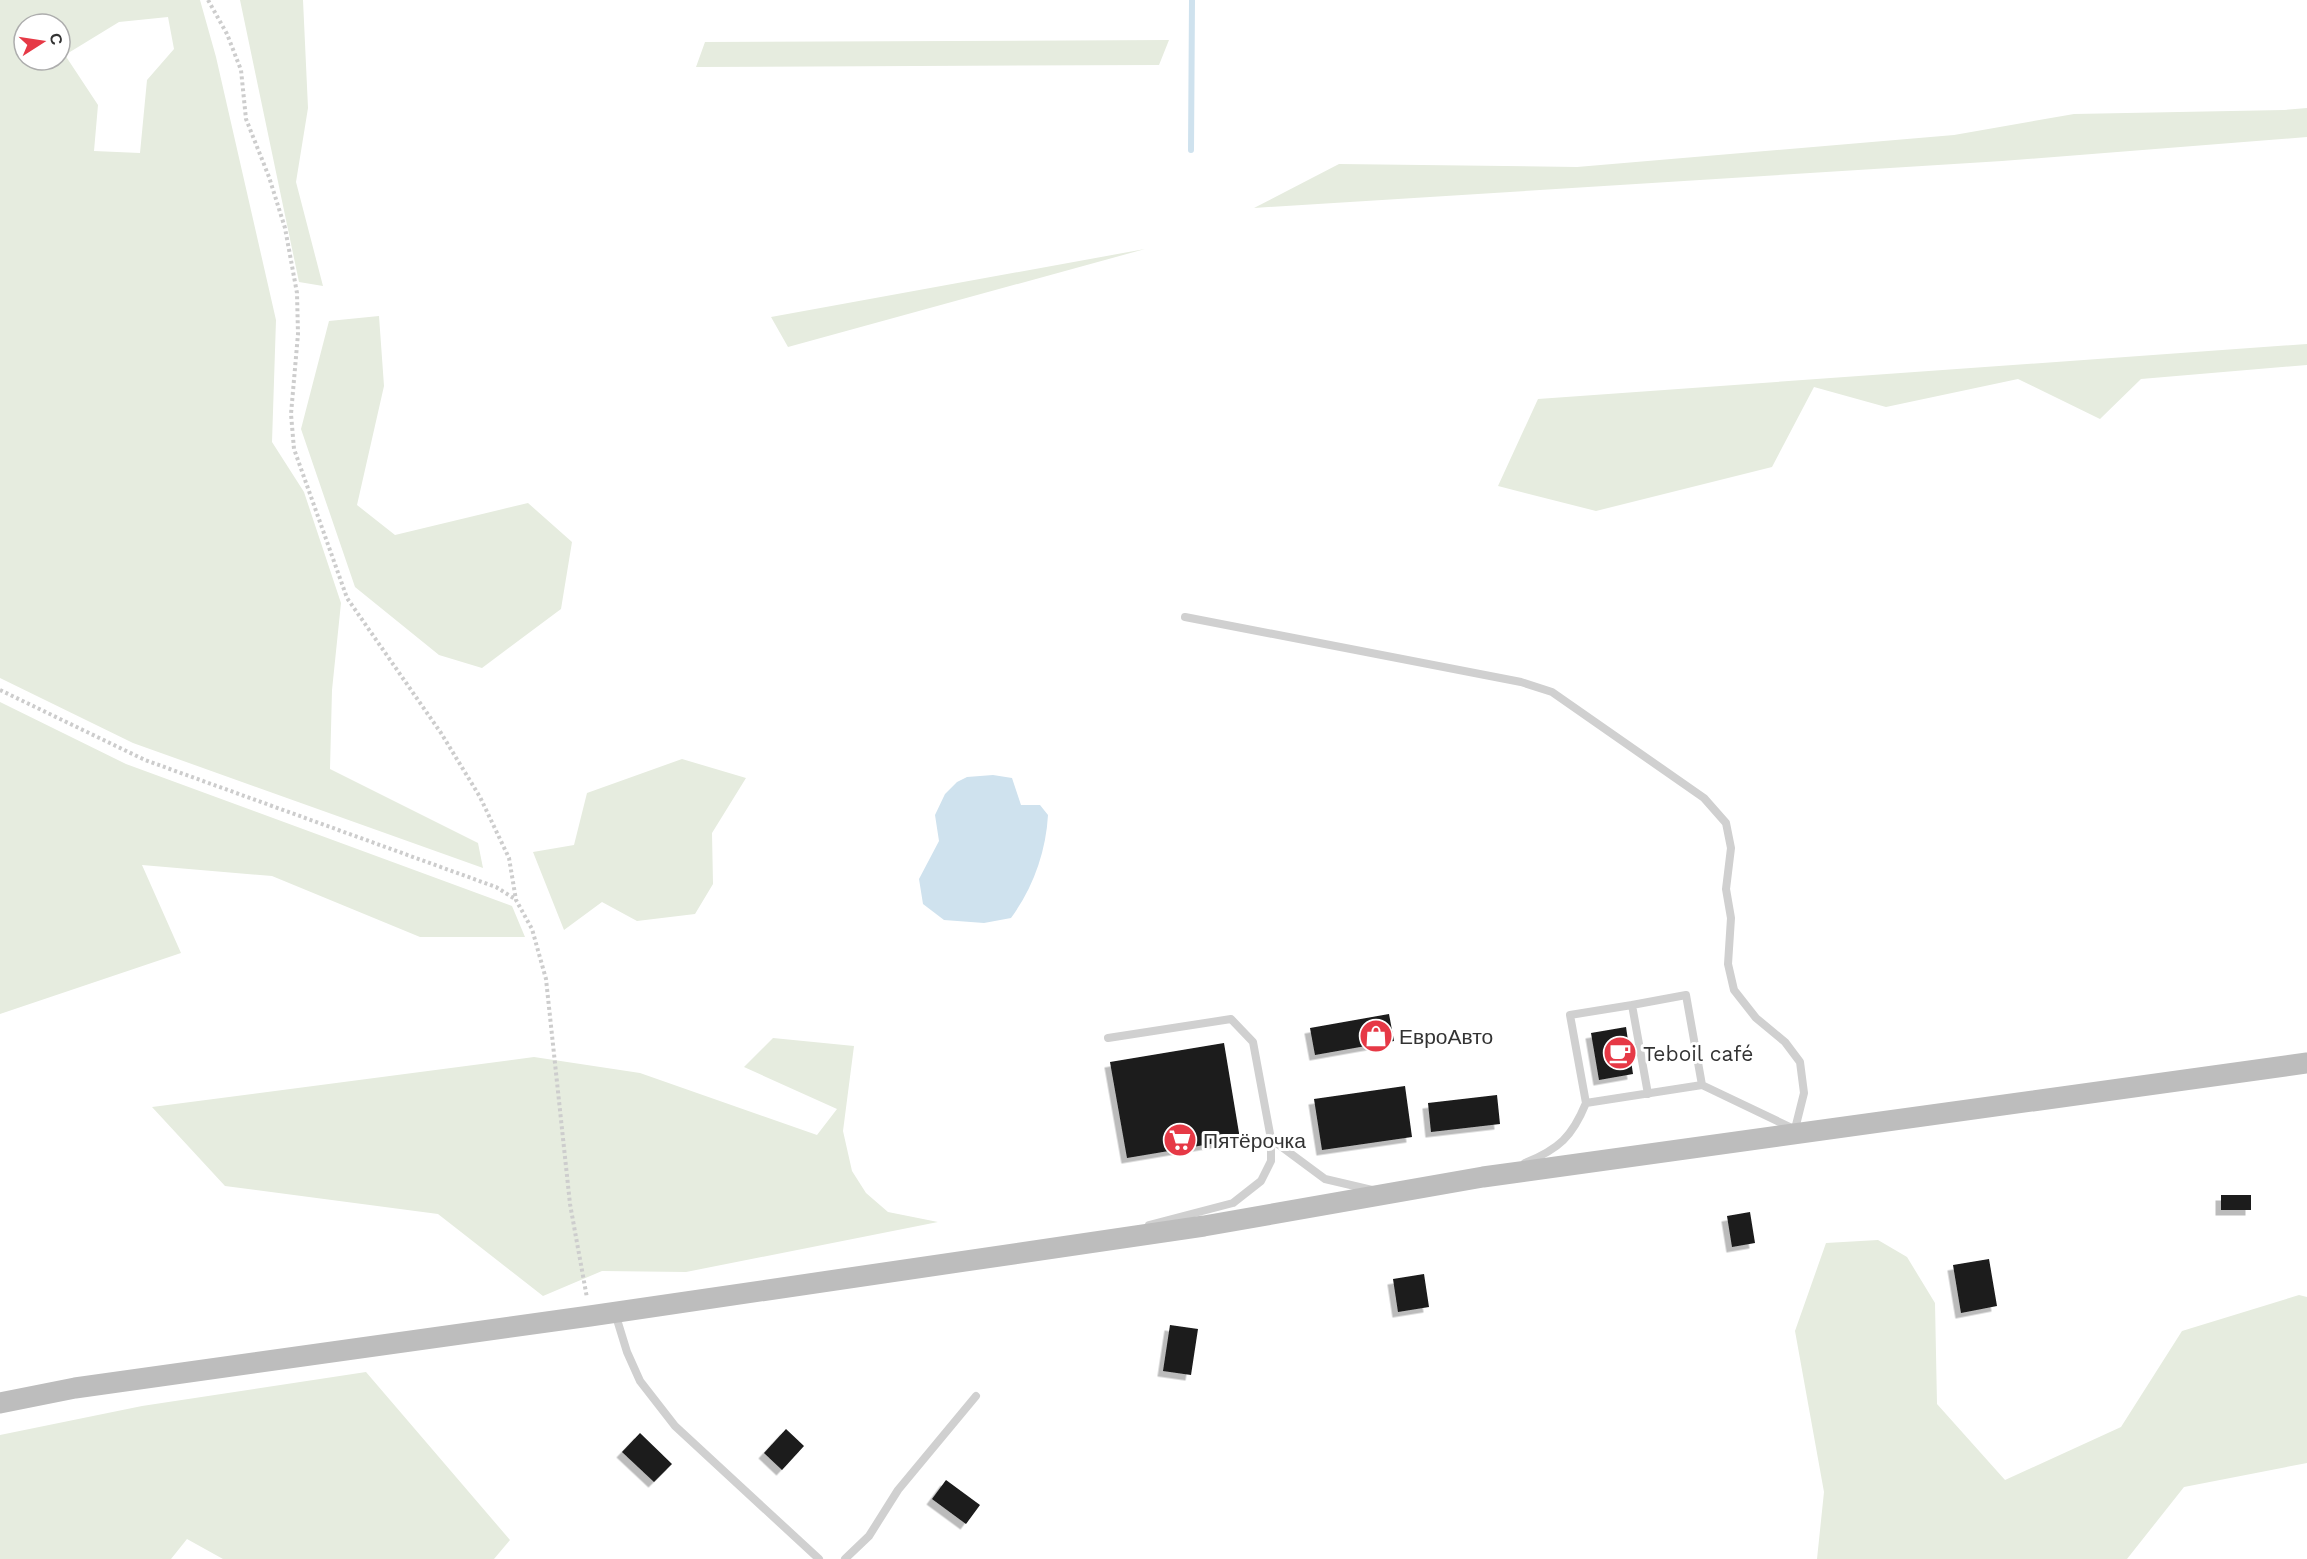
<svg xmlns="http://www.w3.org/2000/svg" width="2307" height="1559" font-family="'Work Sans',sans-serif">
<style>
.green{fill:#e6ecdf;fill-rule:evenodd}
.water{fill:#cfe2ee}
.lines{fill:none;stroke-linecap:round;stroke-linejoin:round}
.stream{stroke:#cfe2ee;stroke-width:6}
.building{fill:#1a1a1a;filter:url(#shadow)}
.path{stroke:#cdcdcd;stroke-width:4;stroke-dasharray:3 3;stroke-linecap:butt}
.service{stroke:#d0d0d0;stroke-width:8}
.secondary{stroke:#bdbdbd;stroke-width:21}
.labels{text-anchor:middle;dominant-baseline:central;stroke-width:6;stroke-linejoin:round;paint-order:stroke}
.poi-label{font-size:21px;fill:#333;stroke:#fff;text-anchor:start}
</style>
<defs>
<filter id="shadow"><feDropShadow dx="-5.5" dy="5.5" stdDeviation="0" flood-color="#0004"/></filter>
</defs>
<rect width="100%" height="100%" fill="#fff"/>
<!-- green -->
<path class="green" d="M 0,0 L 200,0 L 216,57 L 276,320 L 272,442 L 304,492 L 341,603 L 332,690 L 330,769 L 478,843 L 483,868 L 133,743 L 0,678 ZM 168,17 L 174,49 L 147,80 L 140,153 L 94,151 L 98,105 L 65,55 L 119,22 ZM 24,24 L 60,24 L 60,60 L 24,60 Z
M 240,0 L 303,0 L 308,108 L 296,182 L 323,286 L 299,282 Z
M 1169,40 L 1159,65 L 696,67 L 705,42 Z
M 2307,108 L 2307,137 L 2002,161 L 1254,208 L 1339,164 L 1577,167 L 1954,135 L 2074,114 L 2284,110 Z
M 1145,249 L 788,347 L 771,317 Z
M 379,316 L 384,386 L 357,505 L 395,535 L 528,503 L 572,542 L 561,609 L 482,668 L 439,655 L 355,587 L 301,429 L 329,321 Z
M 2307,344 L 2307,365 L 2141,379 L 2100,419 L 2018,379 L 1886,407 L 1814,387 L 1772,467 L 1596,511 L 1498,486 L 1538,399 Z
M 0,702 L 126,764 L 512,906 L 525,937 L 420,937 L 272,876 L 142,865 L 181,953 L 0,1014 Z
M 682,759 L 746,778 L 712,833 L 713,884 L 695,914 L 637,921 L 602,902 L 564,930 L 533,852 L 574,845 L 587,793 Z
M 773,1038 L 854,1046 L 843,1131 L 852,1171 L 866,1193 L 888,1212 L 938,1222 L 686,1272 L 602,1271 L 543,1296 L 438,1214 L 225,1186 L 152,1107 L 534,1057 L 640,1073 L 817,1135 L 837,1109 L 744,1067 Z
M 1878,1240 L 1907,1257 L 1935,1303 L 1937,1404 L 2005,1480 L 2121,1427 L 2182,1331 L 2299,1295 L 2307,1297 L 2307,1463 L 2184,1487 L 2127,1559 L 1817,1559 L 1824,1492 L 1795,1331 L 1826,1243 Z
M 366,1372 L 510,1540 L 494,1559 L 223,1559 L 187,1539 L 171,1559 L 0,1559 L 0,1435 L 142,1406 Z"/>
<!-- water -->
<path class="water" d="M 993,775 L 1012,778 L 1021,805 L 1040,805 L 1048,815 C 1046,852 1033,888 1011,918 L 984,923 L 944,920 L 923,904 L 919,879 L 939,841 L 935,815 L 945,794 L 957,782 L 967,777 Z"/>
<g class="lines">
<!-- stream -->
<path class="stream" d="M 1191,150 L 1192,0"/>
</g>
<!-- building -->
<path class="building" d="M 1389,1014 L 1394,1041 L 1315,1055 L 1310,1028 Z
M 1626,1027 L 1633,1074 L 1599,1080 L 1591,1033 Z
M 1224,1043 L 1240,1139 L 1127,1158 L 1110,1062 Z
M 1405,1086 L 1412,1137 L 1322,1150 L 1314,1099 Z
M 1497,1095 L 1500,1124 L 1431,1132 L 1428,1103 Z
M 2221,1195 L 2251,1195 L 2251,1210 L 2221,1210 Z
M 1750,1212 L 1755,1243 L 1732,1247 L 1727,1216 Z
M 1989,1259 L 1997,1306 L 1961,1313 L 1953,1265 Z
M 1424,1274 L 1429,1307 L 1398,1312 L 1393,1279 Z
M 1170,1325 L 1198,1329 L 1191,1375 L 1163,1371 Z
M 786,1429 L 804,1446 L 782,1470 L 764,1453 Z
M 640,1433 L 672,1464 L 654,1482 L 622,1452 Z
M 946,1480 L 980,1505 L 966,1524 L 932,1499 Z"/>
<g class="lines">
<!-- path -->
<path class="path" d="M 208,0 L 227,34 L 241,70 L 246,119 L 269,177 L 285,228 L 297,293 L 298,334 L 291,414 L 294,449 L 347,598 L 441,733 L 480,797 L 509,858 L 516,900 L 532,929 L 546,979 L 570,1204 L 587,1298
M 0,690 L 145,760 L 496,887 L 515,899"/>
<!-- service -->
<path class="service" d="M 1185,617 L 1521,682 L 1552,692 L 1704,798 L 1726,823 L 1731,848 L 1726,889 L 1731,918 L 1728,964 L 1734,990 L 1756,1018 L 1785,1042 L 1800,1062 L 1804,1093 L 1795,1129
M 1108,1038 L 1231,1019 L 1253,1042 L 1271,1139 L 1271,1161 L 1261,1181 L 1233,1203 L 1149,1225
M 1648,1094 L 1632,1005 L 1686,995 L 1702,1085
M 1586,1103 L 1570,1015 L 1632,1005
M 1271,1139 L 1325,1179 L 1372,1190
M 1525,1163 C 1559,1149 1572,1137 1586,1103 L 1702,1085 L 1792,1128
M 615,1313 L 627,1352 L 640,1381 L 675,1426 L 819,1559
M 845,1559 L 869,1536 L 898,1490 L 976,1396"/>
<!-- secondary -->
<path class="secondary" d="M 0,1403 L 75,1388 L 590,1316 L 1204,1226 L 1483,1177 L 2307,1063"/>
</g>
<!-- icons -->
<defs>
<g id="shop-disc" transform="scale(1.725)"><circle r="9.5" fill="#e63946" stroke="#fff"/><path d="M-5-2.5h2.3a2.7 3.5 0 0 1 5.4 0H5L5.5 6h-11ZM-1.5-2.5h3a1.5 2.3 0 0 0-3 0Z" fill="#fff"/></g>
<g id="cafe-disc" transform="scale(1.725)"><circle r="9.5" fill="#e63946" stroke="#fff"/><path d="M-5.5-4.5H6V0H3Q3 3.5 0 3.5H-2.5Q-5.5 3.5-5.5 0ZM3-3.2v2h1.7v-2ZM-6 4.5H4V6H-6Z" fill="#fff"/></g>
<g id="supermarket-disc" transform="scale(1.725)"><circle r="9.5" fill="#e63946" stroke="#fff"/><path d="M-6-5.5h2.5l.6 2H6L4.5 2H-2.5L-4.4-4H-6ZM-1.5 3.2a1.3 1.3 0 1 0 .1 0ZM3 3.2a1.3 1.3 0 1 0 .1 0Z" fill="#fff"/></g>
</defs>
<g fill-rule="evenodd">
<use href="#shop-disc" x="1376" y="1036"/>
<use href="#cafe-disc" x="1620" y="1053"/>
<use href="#supermarket-disc" x="1180" y="1140"/>
</g>
<g class="labels">
<!-- poi labels -->
<g class="poi-label">
<text x="1399" y="1036">ЕвроАвто</text>
<text x="1643" y="1053">Teboil café</text>
<text x="1203" y="1140">Пятёрочка</text>
</g>
</g>
<!-- north arrow -->
<g transform="translate(42 42) rotate(78)"><circle r="28" fill="#ffffff" stroke="#adadad" stroke-width="1.5"/>
<path d="M0-4.5L10 22L0 15L-10 22Z" fill="#e63946"/>
<text y="-9" font-size="16" font-weight="bold" text-anchor="middle" fill="#333333">С</text>
</g>
</svg>
